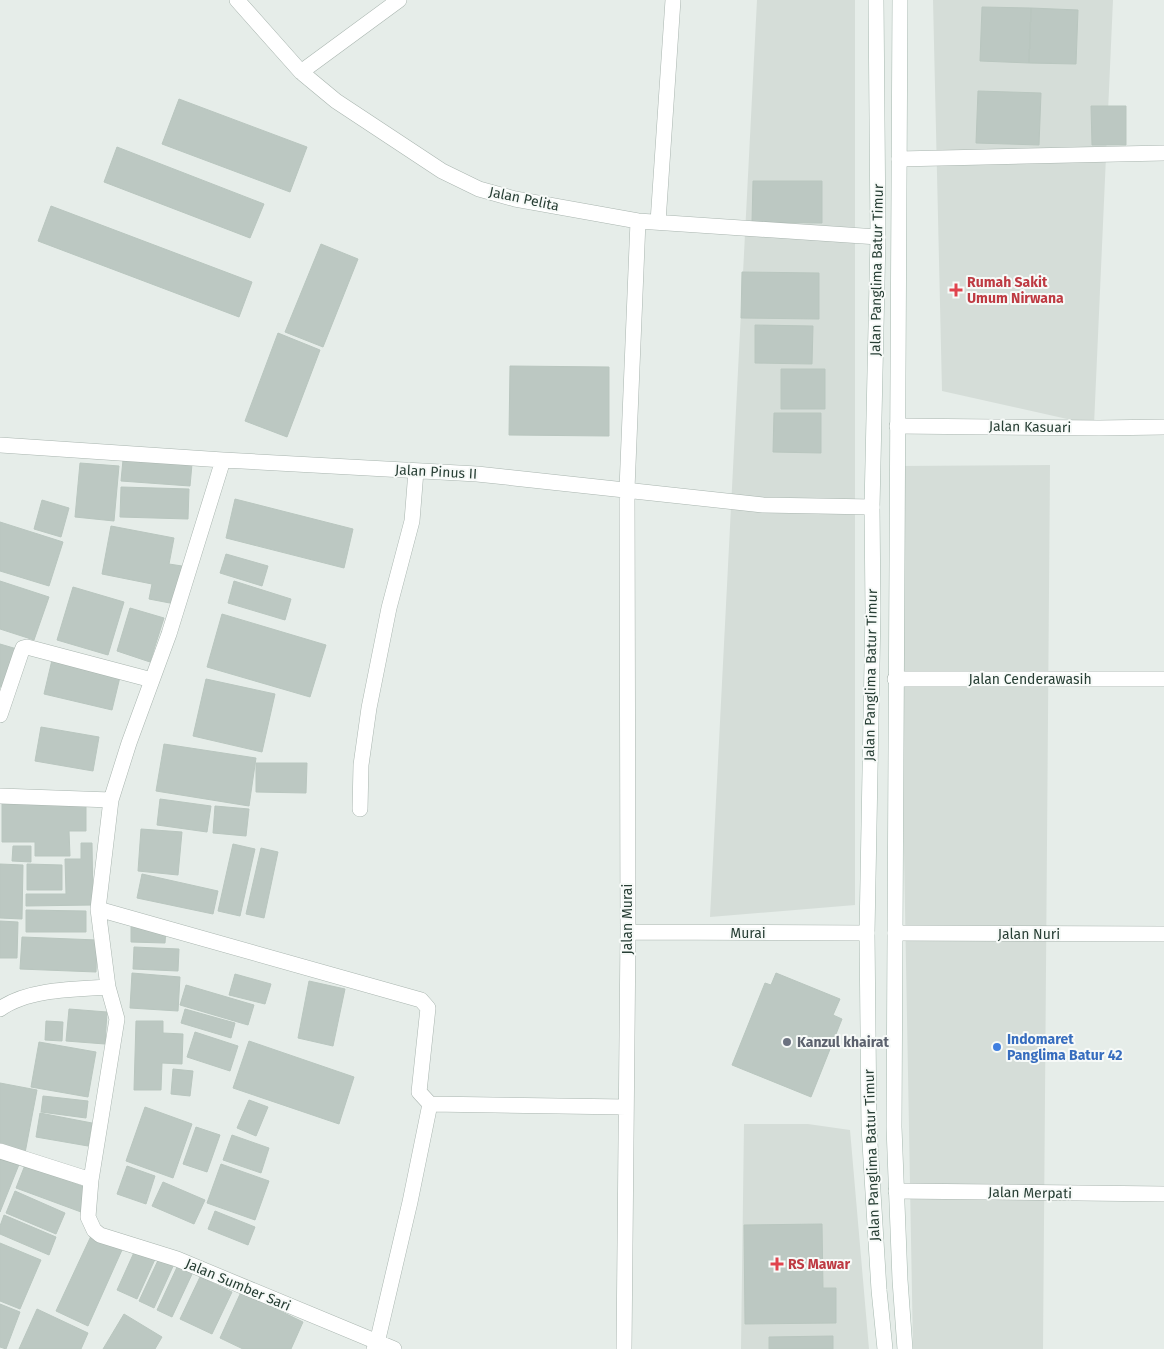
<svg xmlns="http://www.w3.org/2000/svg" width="1164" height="1349" font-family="'Fira Sans',sans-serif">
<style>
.built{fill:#d5ddd8}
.building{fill:#bcc8c2;stroke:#b9c6bf}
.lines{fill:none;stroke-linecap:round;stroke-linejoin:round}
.minor-casing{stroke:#a9b5af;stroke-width:16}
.secondary-casing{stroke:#a6b8af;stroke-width:16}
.minor{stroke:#fff;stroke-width:15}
.secondary{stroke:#fff;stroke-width:15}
.health-dot{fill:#e0444e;stroke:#f7faf8;stroke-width:2}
.worship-dot{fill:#6b7280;stroke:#f7faf8;stroke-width:2}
.shop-dot{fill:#3f7fe0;stroke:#f7faf8;stroke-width:2}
.labels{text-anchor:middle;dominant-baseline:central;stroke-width:4;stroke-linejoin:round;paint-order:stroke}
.street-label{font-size:14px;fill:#273e34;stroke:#f7faf8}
.health-label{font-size:14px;font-weight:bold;fill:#be3a42;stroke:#f7faf8;text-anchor:start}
.shop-label{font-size:14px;font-weight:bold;fill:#366cbe;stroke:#f7faf8;text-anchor:start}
.worship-label{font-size:14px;font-weight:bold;fill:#5b616d;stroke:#f7faf8;text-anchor:start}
</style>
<rect width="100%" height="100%" fill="#e6ede9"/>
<!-- built -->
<path class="built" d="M 757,0 L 855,0 L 855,905 L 710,917 Z
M 933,0 L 1113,0 L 1094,425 L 942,391 Z
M 1050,465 L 1043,1349 L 913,1349 L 897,466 Z
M 744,1124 L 808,1124 L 850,1130 L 869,1349 L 741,1349 Z"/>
<!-- building -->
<path class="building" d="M 982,7 L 1031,8 L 1029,63 L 980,61 Z
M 1031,8 L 1078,10 L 1076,64 L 1029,63 Z
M 978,91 L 1041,93 L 1039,145 L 976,143 Z
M 179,99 L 307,147 L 290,192 L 162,144 Z
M 1091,106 L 1126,106 L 1126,145 L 1092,145 Z
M 117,147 L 264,204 L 250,238 L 104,182 Z
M 753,181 L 822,181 L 822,223 L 752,222 Z
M 51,206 L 252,282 L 239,317 L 38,241 Z
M 321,244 L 358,259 L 323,347 L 285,332 Z
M 742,272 L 819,273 L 819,319 L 741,318 Z
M 755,325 L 813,326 L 812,364 L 755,363 Z
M 278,333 L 320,350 L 287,437 L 245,421 Z
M 510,366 L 609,367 L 609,436 L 509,435 Z
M 781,369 L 825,369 L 825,409 L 781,409 Z
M 774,413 L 821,413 L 821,453 L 773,452 Z
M 123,460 L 192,464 L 190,486 L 121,481 Z
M 80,463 L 119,466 L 114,521 L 75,517 Z
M 121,487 L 189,489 L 188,519 L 120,517 Z
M 235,499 L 353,529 L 344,568 L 226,538 Z
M 42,500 L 69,508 L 61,537 L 34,529 Z
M 0,522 L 63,542 L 49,586 L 0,571 Z
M 111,526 L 174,538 L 169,564 L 182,566 L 175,604 L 149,599 L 152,584 L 102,574 Z
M 226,554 L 268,566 L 262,586 L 220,573 Z
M 0,581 L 49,597 L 34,640 L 0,629 Z
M 234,581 L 291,599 L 285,620 L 228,603 Z
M 73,587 L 124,602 L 108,655 L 57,640 Z
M 130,608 L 164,618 L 150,662 L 117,651 Z
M 222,614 L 326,645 L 310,697 L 207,667 Z
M 0,644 L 17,649 L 6,688 L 0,687 Z
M 52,660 L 120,677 L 112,710 L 44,694 Z
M 206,679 L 275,694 L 262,752 L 193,736 Z
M 41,727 L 99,737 L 93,771 L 35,761 Z
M 164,744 L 256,758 L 249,806 L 156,791 Z
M 256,763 L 307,763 L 306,793 L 256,792 Z
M 160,799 L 211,806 L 207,832 L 157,825 Z
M 86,801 L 86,831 L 69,831 L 70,856 L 35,856 L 35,842 L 2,842 L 2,802 Z
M 215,806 L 249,809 L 246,836 L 213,833 Z
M 141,829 L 182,832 L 178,875 L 138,871 Z
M 81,843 L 92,843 L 93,905 L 26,906 L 26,894 L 66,894 L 65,859 L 81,859 Z
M 233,844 L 255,849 L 240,916 L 218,911 Z
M 13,846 L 31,846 L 31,862 L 12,861 Z
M 261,848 L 278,852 L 264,918 L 246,914 Z
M 0,864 L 23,865 L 22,919 L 0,918 Z
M 27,864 L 62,865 L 62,890 L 27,890 Z
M 142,874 L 218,891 L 213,914 L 137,898 Z
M 26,910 L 86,911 L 86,932 L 26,932 Z
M 0,921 L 18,922 L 17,958 L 0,958 Z
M 131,927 L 166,929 L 165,943 L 131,942 Z
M 22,937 L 97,940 L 96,972 L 20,969 Z
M 134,947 L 179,949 L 178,971 L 133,969 Z
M 132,973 L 180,977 L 178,1011 L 130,1008 Z
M 776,973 L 840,999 L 833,1015 L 842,1019 L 811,1097 L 732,1065 L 765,983 L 771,985 Z
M 235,974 L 271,984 L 265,1004 L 229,995 Z
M 309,981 L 345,989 L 333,1046 L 298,1038 Z
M 186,985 L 254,1005 L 248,1025 L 180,1005 Z
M 69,1009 L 107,1012 L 105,1044 L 66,1041 Z
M 185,1009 L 235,1023 L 231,1038 L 181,1023 Z
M 46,1021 L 63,1022 L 62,1041 L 45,1040 Z
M 136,1021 L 163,1021 L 163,1033 L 183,1034 L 182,1064 L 162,1063 L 161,1090 L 134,1090 Z
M 195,1032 L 238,1046 L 230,1071 L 187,1057 Z
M 249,1041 L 354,1077 L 339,1124 L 233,1088 Z
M 39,1042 L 96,1052 L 88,1097 L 31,1087 Z
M 173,1069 L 193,1071 L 190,1096 L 171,1094 Z
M 0,1083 L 37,1090 L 25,1153 L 0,1148 Z
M 43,1096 L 88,1101 L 86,1118 L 41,1112 Z
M 249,1100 L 268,1107 L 256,1136 L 237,1128 Z
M 145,1107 L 192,1124 L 173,1178 L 126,1161 Z
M 40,1113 L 92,1123 L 88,1146 L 36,1137 Z
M 196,1127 L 220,1135 L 207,1172 L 183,1164 Z
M 232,1135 L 269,1148 L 261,1173 L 223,1160 Z
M 0,1154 L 20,1162 L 0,1212 Z
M 221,1164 L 269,1181 L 255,1220 L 207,1203 Z
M 25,1165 L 90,1189 L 81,1212 L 16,1188 Z
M 127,1166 L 155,1176 L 146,1204 L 117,1194 Z
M 163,1182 L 205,1200 L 194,1224 L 152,1206 Z
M 15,1191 L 65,1213 L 56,1234 L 6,1213 Z
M 215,1211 L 255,1227 L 248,1245 L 208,1229 Z
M 4,1215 L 56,1237 L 49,1255 L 0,1234 L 0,1226 Z
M 822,1224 L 823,1288 L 836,1288 L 836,1323 L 745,1324 L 744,1225 Z
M 91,1236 L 122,1250 L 88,1326 L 56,1311 Z
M 0,1243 L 41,1260 L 20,1309 L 0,1301 Z
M 136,1248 L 156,1257 L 137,1299 L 117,1290 Z
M 160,1256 L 175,1262 L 154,1308 L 139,1301 Z
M 178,1265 L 193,1272 L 172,1317 L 157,1310 Z
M 200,1277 L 232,1292 L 212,1334 L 180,1319 Z
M 241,1292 L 303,1322 L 291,1349 L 243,1349 L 220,1338 Z
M 0,1304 L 20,1312 L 6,1349 L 0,1347 Z
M 37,1309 L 88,1333 L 81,1349 L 19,1349 Z
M 124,1314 L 162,1337 L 155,1349 L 103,1349 Z
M 833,1336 L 833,1349 L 769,1349 L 769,1337 Z"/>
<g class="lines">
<!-- minor casing -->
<g class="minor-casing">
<path id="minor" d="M 237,0 L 301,72 L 336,101 L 442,171 L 479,189 L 515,199 L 638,221 L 878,237
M 301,72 L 399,0
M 899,159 L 1164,153
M 658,222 L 673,0
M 897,426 L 1099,428 L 1164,427
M 0,445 L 223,460 L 477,474 L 763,505 L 872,507
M 223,460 L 169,634 L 129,743 L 111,800 L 98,909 L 108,987 L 117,1019 L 91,1180 L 88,1217 L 94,1230 L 100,1235 L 177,1259 L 394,1349
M 895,679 L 1164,679
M 0,715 L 21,653 L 23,648 L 27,647 L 152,680
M 0,796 L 111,800
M 360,809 L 361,765 L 369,708 L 389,608 L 412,521 L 416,471
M 98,909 L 421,1000 L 428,1008 L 419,1092 L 430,1104 L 410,1202 L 377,1343 L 374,1349
M 628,932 L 867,933
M 895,933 L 1164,934
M 0,1009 C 27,989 75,989 108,987
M 430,1104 L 626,1107
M 0,1151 L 91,1180
M 896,1191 L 1164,1194
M 624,1349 L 628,932 L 627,489 L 638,221"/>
</g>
<!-- secondary casing -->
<g class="secondary-casing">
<path id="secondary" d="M 876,0 L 878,237 L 872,507 L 873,610 L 867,933 L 869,1127 L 879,1290 L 885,1349
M 900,0 L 894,1127 L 900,1280 L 905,1349"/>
</g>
<!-- minor -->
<use href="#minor" class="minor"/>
<!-- secondary -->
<use href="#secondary" class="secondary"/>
</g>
<!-- markers -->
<g class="health-dot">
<path d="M953.5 282.5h5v5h5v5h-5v5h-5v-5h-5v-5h5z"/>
<path d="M774.5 1256.5h5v5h5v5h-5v5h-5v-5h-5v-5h5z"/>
</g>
<circle class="worship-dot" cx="787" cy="1042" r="5"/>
<circle class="shop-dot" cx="997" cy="1047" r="5"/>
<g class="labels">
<!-- street labels -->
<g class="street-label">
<text transform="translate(524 199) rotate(12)">Jalan Pelita</text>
<text transform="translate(877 270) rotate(-89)">Jalan Panglima Batur Timur</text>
<text transform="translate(1030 427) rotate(1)">Jalan Kasuari</text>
<text transform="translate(436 472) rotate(3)">Jalan Pinus II</text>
<text transform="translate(871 675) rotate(-89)">Jalan Panglima Batur Timur</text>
<text x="1030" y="679">Jalan Cenderawasih</text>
<text transform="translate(627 919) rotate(-90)">Jalan Murai</text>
<text x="748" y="933">Murai</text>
<text x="1029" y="934">Jalan Nuri</text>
<text transform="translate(872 1155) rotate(-92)">Jalan Panglima Batur Timur</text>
<text transform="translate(1030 1193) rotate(1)">Jalan Merpati</text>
<text transform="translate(238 1285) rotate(23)">Jalan Sumber Sari</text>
</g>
<!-- health labels -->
<g class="health-label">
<text x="967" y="282">Rumah Sakit<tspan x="967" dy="16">Umum Nirwana</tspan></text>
<text x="788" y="1264">RS Mawar</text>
</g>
<!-- shop labels -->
<g class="shop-label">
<text x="1007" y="1039">Indomaret<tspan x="1007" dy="16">Panglima Batur 42</tspan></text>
</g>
<!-- worship labels -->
<g class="worship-label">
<text x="797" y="1042">Kanzul khairat</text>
</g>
</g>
</svg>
